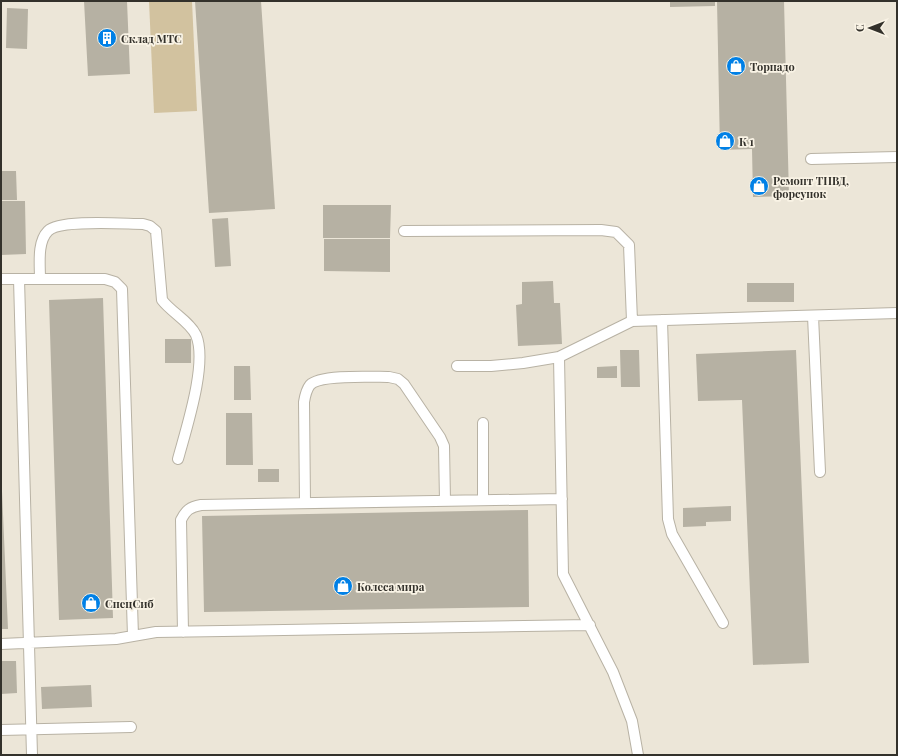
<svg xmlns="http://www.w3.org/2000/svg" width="898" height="756" font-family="'Playfair Display',serif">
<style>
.green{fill:#d2c29f}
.building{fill:#b6b1a3}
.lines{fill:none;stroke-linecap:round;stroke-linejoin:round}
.service-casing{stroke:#b8b2a4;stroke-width:12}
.service{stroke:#fff;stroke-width:10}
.labels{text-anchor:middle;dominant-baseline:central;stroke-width:3.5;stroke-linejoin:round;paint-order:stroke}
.poi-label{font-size:11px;font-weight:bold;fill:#33312b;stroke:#f9f3e5;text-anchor:start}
</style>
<rect width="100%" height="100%" fill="#ece6d8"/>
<!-- green -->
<path class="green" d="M 149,1 L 192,1 L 197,111 L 154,113 Z"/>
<!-- building -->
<path class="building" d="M 84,1 L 127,1 L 130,74 L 88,76 Z
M 195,1 L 261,1 L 275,209 L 209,213 Z
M 670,1 L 715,1 L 715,6 L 670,7 Z
M 717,1 L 784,1 L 789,196 L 753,197 L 752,149 L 720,150 Z
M 7,8 L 28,9 L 27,49 L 6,48 Z
M 1,171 L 16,171 L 17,200 L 1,200 Z
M 1,201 L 25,201 L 26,254 L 1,255 Z
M 323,205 L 391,205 L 390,238 L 323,238 Z
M 228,218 L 231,266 L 215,267 L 212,219 Z
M 324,239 L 390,239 L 390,272 L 324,271 Z
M 553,281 L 554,303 L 560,303 L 562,344 L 518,346 L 516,305 L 522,304 L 522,282 Z
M 747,283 L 794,283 L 794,302 L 747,302 Z
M 103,298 L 113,618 L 59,620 L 49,300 Z
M 165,339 L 191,339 L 191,363 L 165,363 Z
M 620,350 L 639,350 L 640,387 L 621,387 Z
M 796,350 L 809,663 L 753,665 L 742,400 L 698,401 L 696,354 Z
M 234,366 L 250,366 L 251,400 L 234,400 Z
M 617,366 L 617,378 L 597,378 L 597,367 Z
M 226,413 L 252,413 L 253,465 L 226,465 Z
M 1,468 L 8,629 L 1,629 Z
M 258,469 L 279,469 L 279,482 L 258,482 Z
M 731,506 L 731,521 L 706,522 L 706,526 L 683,527 L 683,508 Z
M 528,510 L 529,607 L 204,612 L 202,516 Z
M 1,661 L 16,661 L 17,693 L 1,694 Z
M 91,685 L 92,707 L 42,709 L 41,687 Z"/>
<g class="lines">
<!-- service casing -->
<g class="service-casing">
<path id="service" d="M 811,159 L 897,157
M 404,231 L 601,230 L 616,232 L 629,245 L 632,321
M 1,279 L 19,279 L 32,755
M 40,279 C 40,264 37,242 48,231 C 60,219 124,224 143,224 L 150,226 L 156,231 L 162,300 C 171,312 190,322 196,335 C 208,363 186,429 178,459
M 813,316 L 820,472
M 662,320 L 668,519 L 672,534 L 723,623
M 559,357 L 563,574 L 613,672 L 632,721 L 638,755
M 457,366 L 491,366 L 523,363 L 559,357 L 632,321 L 897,313
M 483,423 L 483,500
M 305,503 L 304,402 C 305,396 306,390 310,385 C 320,374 373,377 389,377 L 398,379 L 404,384 L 440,437 L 444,446 L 445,501
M 183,632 L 181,520 C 186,510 190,507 201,505 L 562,499
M 133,636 L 156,632 L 590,625
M 1,644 L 116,639 L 133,636 L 122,289 L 115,282 L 105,279 L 19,279
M 1,730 L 131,727"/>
</g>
<!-- service -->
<use href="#service" class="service"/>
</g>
<!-- icons -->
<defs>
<g id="building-disc" transform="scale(1)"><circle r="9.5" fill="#0080e6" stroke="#f9f3e5"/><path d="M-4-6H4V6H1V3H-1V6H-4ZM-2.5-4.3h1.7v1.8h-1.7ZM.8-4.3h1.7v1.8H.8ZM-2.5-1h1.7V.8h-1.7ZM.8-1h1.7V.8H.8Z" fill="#fff"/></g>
<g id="shop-disc" transform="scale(1)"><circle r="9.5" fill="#0080e6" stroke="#f9f3e5"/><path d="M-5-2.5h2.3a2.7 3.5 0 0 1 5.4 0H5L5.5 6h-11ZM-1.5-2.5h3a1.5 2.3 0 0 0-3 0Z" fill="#fff"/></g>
</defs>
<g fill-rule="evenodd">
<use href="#building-disc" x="107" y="38"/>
<use href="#shop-disc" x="736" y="66"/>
<use href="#shop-disc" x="725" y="141"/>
<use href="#shop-disc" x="759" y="186"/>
<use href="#shop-disc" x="343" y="586"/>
<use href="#shop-disc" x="91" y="603"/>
</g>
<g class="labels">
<!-- poi labels -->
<g class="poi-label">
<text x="121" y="38">Склад МТС</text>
<text x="750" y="66">Торнадо</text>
<text x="739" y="141">К 1</text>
<text x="773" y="180">Ремонт ТНВД,<tspan x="773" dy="13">форсунок</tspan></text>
<text x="357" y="586">Колеса мира</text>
<text x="105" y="603">СпецСиб</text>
</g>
</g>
<!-- border -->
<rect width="898" height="756" fill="none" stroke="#33312b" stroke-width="4"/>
<!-- north arrow -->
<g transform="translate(870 28) rotate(270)" stroke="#f9f3e5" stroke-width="3" paint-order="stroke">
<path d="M0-3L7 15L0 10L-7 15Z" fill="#33312b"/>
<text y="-6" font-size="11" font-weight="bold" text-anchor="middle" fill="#33312b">С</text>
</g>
</svg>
